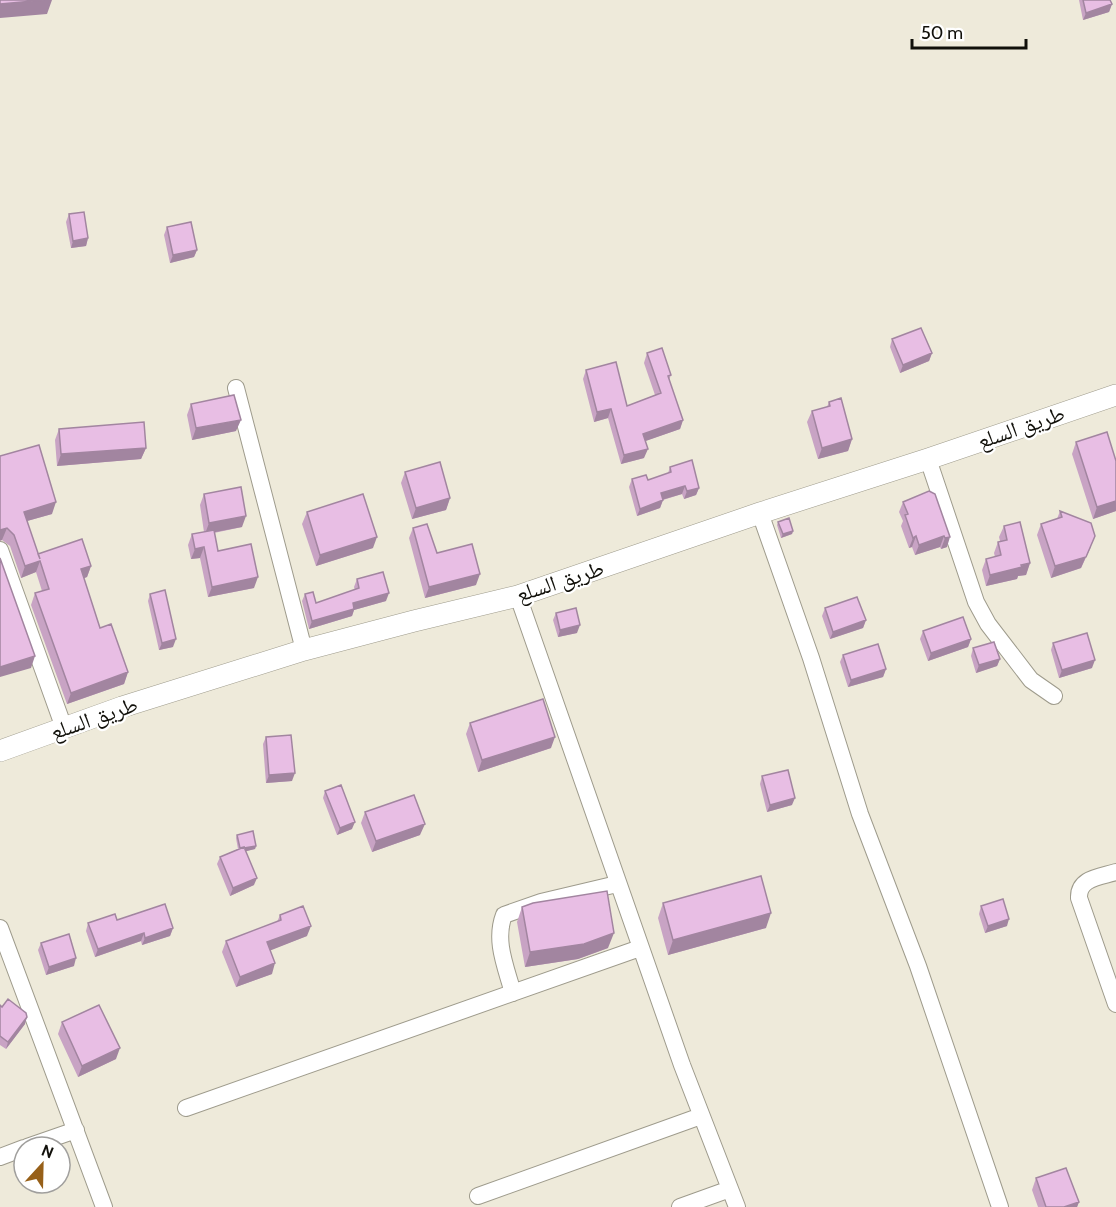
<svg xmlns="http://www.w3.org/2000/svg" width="1116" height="1207" font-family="Cabin,'Noto Naskh Arabic',sans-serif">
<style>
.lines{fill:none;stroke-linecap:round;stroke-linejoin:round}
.minor-casing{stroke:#9e9b8c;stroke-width:18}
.tertiary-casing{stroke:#9e9b8c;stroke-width:22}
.minor{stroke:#fff;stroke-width:16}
.tertiary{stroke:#fff;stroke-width:21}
.wall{fill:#c8a3c4}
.shaded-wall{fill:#a285a0}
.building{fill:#e8bee4;stroke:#a285a0;stroke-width:1.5}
.labels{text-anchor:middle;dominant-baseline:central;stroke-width:4.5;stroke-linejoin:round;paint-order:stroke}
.street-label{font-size:22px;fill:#11100a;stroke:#fff}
</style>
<rect width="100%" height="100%" fill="#eeeada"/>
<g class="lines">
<!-- minor casing -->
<g class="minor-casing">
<path id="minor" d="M 236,388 L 304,650
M 928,459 L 976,602 L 988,624 L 1031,680 L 1054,696
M 760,513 L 811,658 L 860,814 L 918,966 L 1000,1207
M 0,550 L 64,728
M 518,596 L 682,1065 L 737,1207
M 1116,872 C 1100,877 1078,878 1079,898 L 1116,1004
M 0,928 L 104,1207
M 513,993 C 506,967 494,941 504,915 L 541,902 L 617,884
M 186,1108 L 640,948
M 27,1147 L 76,1130
M 0,1157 L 24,1148
M 478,1196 L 701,1116
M 680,1207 L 730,1189"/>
</g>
<!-- tertiary casing -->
<g class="tertiary-casing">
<path id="tertiary" d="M 0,751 L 122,707 L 304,650 L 414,621 L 518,596 L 760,513 L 928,459 L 1116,395"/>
</g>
<!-- minor -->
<use href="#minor" class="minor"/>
<!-- tertiary -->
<use href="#tertiary" class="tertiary"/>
</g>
<!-- wall -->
<path class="wall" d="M 1079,0 L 1110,0 L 1112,4 L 1109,12 L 1083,20 Z
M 69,214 L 88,238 L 86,246 L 71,248 L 66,222 Z
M 167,227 L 197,250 L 194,257 L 170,263 L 164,235 Z
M 892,339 L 932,353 L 929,361 L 900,373 L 890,347 Z
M 647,353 L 671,375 L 669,380 L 683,420 L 680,429 L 645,441 L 644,458 L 621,464 L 608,418 L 594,422 L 583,379 L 586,370 L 627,406 L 655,395 L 644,363 Z
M 829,402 L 852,439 L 848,451 L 818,459 L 807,422 L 812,411 L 827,407 Z
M 191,404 L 236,431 L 192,440 L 187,415 Z
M 59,429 L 146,448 L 141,459 L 57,466 L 55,440 Z
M 1076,442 L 1116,461 L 1116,511 L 1093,519 L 1072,454 Z
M 0,456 L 52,514 L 27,521 L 38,554 L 91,566 L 87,577 L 84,578 L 100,628 L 128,672 L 124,684 L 67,704 L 31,605 L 35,593 L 42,591 L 36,572 L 21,578 L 10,546 L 2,540 Z
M 670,467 L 699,488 L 696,495 L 684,499 L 682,494 L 663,500 L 660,508 L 637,516 L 629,487 L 632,479 L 648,480 L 668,473 Z
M 405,472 L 450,498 L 446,510 L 412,519 L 401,483 Z
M 204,494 L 242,527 L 214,533 L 218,551 L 254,588 L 208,597 L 200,558 L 191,559 L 188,545 L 192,534 L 204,532 L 200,505 Z
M 935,494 L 947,547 L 941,549 L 940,547 L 915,555 L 912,547 L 909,548 L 901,526 L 903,521 L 899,512 L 903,502 Z
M 1060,511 L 1091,547 L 1081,568 L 1051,578 L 1037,535 L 1041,524 L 1057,519 Z
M 307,512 L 373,548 L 316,566 L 302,524 Z
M 778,522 L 793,531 L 792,534 L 781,538 L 777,525 Z
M 1004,526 L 1030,563 L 1026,575 L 1018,576 L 1017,579 L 986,586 L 982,570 L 986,559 L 995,557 L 994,553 L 998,542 L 1000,541 L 999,537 Z
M 413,528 L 437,553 L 476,585 L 425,598 L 409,538 Z
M 357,579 L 386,601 L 354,610 L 352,616 L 309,629 L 302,601 L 305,594 L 316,603 L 355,590 L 354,587 Z
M 150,594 L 173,647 L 159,650 L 148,601 Z
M 825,608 L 866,620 L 863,628 L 830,639 L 822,616 Z
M 556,613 L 577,633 L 558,637 L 553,620 Z
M 923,631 L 971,639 L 968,647 L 928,661 L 920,639 Z
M 1053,643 L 1092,668 L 1059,678 L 1051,650 Z
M 973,648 L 1000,659 L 997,666 L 976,673 L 971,656 Z
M 843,655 L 886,669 L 883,677 L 848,687 L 840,662 Z
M 470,723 L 551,748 L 478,772 L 466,734 Z
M 266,737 L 292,781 L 266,783 L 263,744 Z
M 762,776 L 792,805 L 767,812 L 760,784 Z
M 325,791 L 352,829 L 337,835 L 323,798 Z
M 365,812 L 420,835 L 372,852 L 361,823 Z
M 237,835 L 256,846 L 255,849 L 246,851 L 254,885 L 230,896 L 217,864 L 220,857 L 238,849 L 236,838 Z
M 663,903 L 766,928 L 668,955 L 658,918 Z
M 981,906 L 1007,926 L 985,933 L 979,914 Z
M 522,907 L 608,948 L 578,959 L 525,967 L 517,922 Z
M 280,915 L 307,936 L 270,950 L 272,974 L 236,987 L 222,952 L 226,941 L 277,922 Z
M 117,920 L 173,928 L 170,936 L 142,945 L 141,941 L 95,957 L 86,931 L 88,923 Z
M 41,943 L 74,966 L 46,975 L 38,950 Z
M 0,1005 L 25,1024 L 6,1049 L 0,1045 Z
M 62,1022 L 116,1059 L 78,1077 L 58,1034 Z
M 1036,1178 L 1079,1202 L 1077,1207 L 1038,1207 L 1032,1190 Z"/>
<!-- shaded-wall -->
<path class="shaded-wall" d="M 44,0 L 52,0 L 47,14 L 0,18 L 0,4 Z
M 1112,4 L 1109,12 L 1083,20 L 1086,13 Z
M 88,238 L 86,246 L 71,248 L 73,241 Z
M 197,250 L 194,257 L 170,263 L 173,255 Z
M 932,353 L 929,361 L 900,373 L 903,365 Z
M 611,409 L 608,418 L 594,422 L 597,412 Z
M 241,420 L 236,431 L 192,440 L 196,428 Z
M 683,420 L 680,429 L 640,443 L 643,434 Z
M 852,439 L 848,451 L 818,459 L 822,448 Z
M 146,448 L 141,459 L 57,466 L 61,454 Z
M 648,449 L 644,458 L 621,464 L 624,455 Z
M 685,486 L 682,494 L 658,501 L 661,493 Z
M 699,488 L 696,495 L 684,499 L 687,491 Z
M 450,498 L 446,510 L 412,519 L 416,508 Z
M 663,500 L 660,508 L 637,516 L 640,509 Z
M 1116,501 L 1116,511 L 1093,519 L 1097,507 Z
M 56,502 L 52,514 L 20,523 L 24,512 Z
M 246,516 L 242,527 L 205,534 L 209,523 Z
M 7,528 L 2,540 L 0,541 L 0,530 Z
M 793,531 L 792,534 L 781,538 L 783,534 Z
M 916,536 L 912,547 L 909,548 L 913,538 Z
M 944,536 L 940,547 L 915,555 L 919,545 Z
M 1095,536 L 1081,568 L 1051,578 L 1055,566 Z
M 377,537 L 373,548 L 316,566 L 320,555 Z
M 950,537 L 947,547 L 941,549 L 945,538 Z
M 204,547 L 200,558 L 191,559 L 195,549 Z
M 40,561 L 36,572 L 21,578 L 25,566 Z
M 1030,563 L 1026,575 L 1018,576 L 1017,579 L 986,586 L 990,575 Z
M 91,566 L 87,577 L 77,581 L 81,569 Z
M 480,574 L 476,585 L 425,598 L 429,587 Z
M 258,577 L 254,588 L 208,597 L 212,587 Z
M 389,593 L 386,601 L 354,610 L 352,616 L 309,629 L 312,621 L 353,603 Z
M 866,620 L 863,628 L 830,639 L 833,632 Z
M 580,625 L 577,633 L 558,637 L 560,630 Z
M 176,639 L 173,647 L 159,650 L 162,643 Z
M 971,639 L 968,647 L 928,661 L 931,653 Z
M 35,656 L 31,668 L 0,677 L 0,667 Z
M 1000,659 L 997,666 L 976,673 L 979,665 Z
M 1095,660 L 1092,668 L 1059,678 L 1062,670 Z
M 886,669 L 883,677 L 848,687 L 851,680 Z
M 128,672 L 124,684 L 67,704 L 71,693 Z
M 555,737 L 551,748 L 478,772 L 482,760 Z
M 295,773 L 292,781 L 266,783 L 269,775 Z
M 795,798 L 792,805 L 767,812 L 770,805 Z
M 355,822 L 352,829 L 337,835 L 340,828 Z
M 425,824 L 420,835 L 372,852 L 376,841 Z
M 256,846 L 255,849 L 239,853 L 240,849 Z
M 257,878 L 254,885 L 230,896 L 233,888 Z
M 771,913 L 766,928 L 668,955 L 673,940 Z
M 1009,919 L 1007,926 L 985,933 L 988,926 Z
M 311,926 L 307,936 L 264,953 L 267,942 Z
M 173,928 L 170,936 L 142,945 L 145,938 Z
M 144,933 L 141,941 L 95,957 L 98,949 Z
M 614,933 L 608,948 L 578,959 L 525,967 L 530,952 Z
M 76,958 L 74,966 L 46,975 L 49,967 Z
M 275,963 L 272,974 L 236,987 L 240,977 Z
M 27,1017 L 25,1024 L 6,1049 L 8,1042 Z
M 120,1048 L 116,1059 L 78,1077 L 82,1066 Z
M 1079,1202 L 1077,1207 L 1064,1207 Z"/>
<!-- building -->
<path class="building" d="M 0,0 L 44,0 L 0,4 Z
M 1083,0 L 1110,0 L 1112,4 L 1086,13 Z
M 84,212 L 88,238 L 73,241 L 69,214 Z
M 191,222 L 197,250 L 173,255 L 167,227 Z
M 921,328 L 932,353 L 903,365 L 892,339 Z
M 662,348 L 671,375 L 668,376 L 683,420 L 643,434 L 648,449 L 624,455 L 611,409 L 597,412 L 586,370 L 616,362 L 627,406 L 661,393 L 647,353 Z
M 234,395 L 241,420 L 196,428 L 191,404 Z
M 841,398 L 852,439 L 822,448 L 812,411 L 830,406 L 829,402 Z
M 144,422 L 146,448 L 61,454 L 59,429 Z
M 1107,432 L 1116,461 L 1116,501 L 1097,507 L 1076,442 Z
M 39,445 L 56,502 L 24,512 L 40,559 L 38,554 L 82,539 L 91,566 L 81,569 L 100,628 L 111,624 L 128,672 L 71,693 L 35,593 L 49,589 L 40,561 L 25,566 L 14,535 L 7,528 L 0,530 L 0,456 Z
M 692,460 L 699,488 L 687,491 L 685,486 L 661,493 L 663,500 L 640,509 L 632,479 L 646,475 L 648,480 L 671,472 L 670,467 Z
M 440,462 L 450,498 L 416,508 L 405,472 Z
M 241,487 L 246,516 L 209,523 L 204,494 Z
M 929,491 L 935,494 L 950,537 L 945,538 L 944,536 L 919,545 L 916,536 L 913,538 L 905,515 L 908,514 L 903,502 Z
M 363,494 L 377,537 L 320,555 L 307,512 Z
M 1060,511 L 1091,523 L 1095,536 L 1086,557 L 1055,566 L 1041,524 L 1062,517 Z
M 789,518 L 793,531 L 783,534 L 778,522 Z
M 1020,522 L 1030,563 L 1021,565 L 1022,567 L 990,575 L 986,559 L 1001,555 L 998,542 L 1007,540 L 1004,526 Z
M 427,524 L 437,553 L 472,544 L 480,574 L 429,587 L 413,528 Z
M 214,530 L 218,551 L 251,544 L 258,577 L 212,587 L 204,547 L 195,549 L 192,534 Z
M 0,558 L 35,656 L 0,667 Z
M 383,572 L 389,593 L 353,603 L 354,609 L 312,621 L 305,594 L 313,592 L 316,603 L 359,588 L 357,579 Z
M 165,590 L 176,639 L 162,643 L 150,594 Z
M 857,597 L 866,620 L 833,632 L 825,608 Z
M 576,608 L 580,625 L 560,630 L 556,613 Z
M 963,617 L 971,639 L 931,653 L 923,631 Z
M 1087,633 L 1095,660 L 1062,670 L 1053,643 Z
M 994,642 L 1000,659 L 979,665 L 973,648 Z
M 878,644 L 886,669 L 851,680 L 843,655 Z
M 543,699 L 555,737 L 482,760 L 470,723 Z
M 291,735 L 295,773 L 269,775 L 266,737 Z
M 788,770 L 795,798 L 770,805 L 762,776 Z
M 341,785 L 355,822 L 340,828 L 325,791 Z
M 414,795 L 425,824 L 376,841 L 365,812 Z
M 253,831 L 256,846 L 244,848 L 244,847 L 240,848 L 237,835 Z
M 244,847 L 257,878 L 233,888 L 220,857 Z
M 761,876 L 771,913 L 673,940 L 663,903 Z
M 607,891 L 614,933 L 584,944 L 530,952 L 522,907 L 533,903 Z
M 1003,899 L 1009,919 L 988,926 L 981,906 Z
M 165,904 L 173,928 L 145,938 L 144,933 L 98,949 L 88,923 L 115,914 L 117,920 Z
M 303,906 L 311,926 L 267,942 L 275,963 L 240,977 L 226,941 L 281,920 L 280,915 Z
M 69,934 L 76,958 L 49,967 L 41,943 Z
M 8,999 L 26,1013 L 27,1017 L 8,1042 L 0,1036 L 0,1005 L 2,1007 Z
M 99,1005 L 120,1048 L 82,1066 L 62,1022 Z
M 1066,1168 L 1079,1202 L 1064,1207 L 1046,1207 L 1036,1178 Z"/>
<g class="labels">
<!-- street labels -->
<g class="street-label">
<text transform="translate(1021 427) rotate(-19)">طريق السلع</text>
<text transform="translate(560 581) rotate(-18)">طريق السلع</text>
<text transform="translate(94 718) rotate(-19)">طريق السلع</text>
</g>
</g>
<!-- north arrow -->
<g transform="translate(42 1165) rotate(22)"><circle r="28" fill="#ffffff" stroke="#a09f9d" stroke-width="1.5"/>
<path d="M0-4.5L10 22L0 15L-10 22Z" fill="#976019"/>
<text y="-9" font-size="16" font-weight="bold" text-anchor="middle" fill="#11100a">N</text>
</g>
<!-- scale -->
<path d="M912 39v9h114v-9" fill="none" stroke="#11100a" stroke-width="3"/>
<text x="921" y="39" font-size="18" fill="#11100a" stroke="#ffffff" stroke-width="4.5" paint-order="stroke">50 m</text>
</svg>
